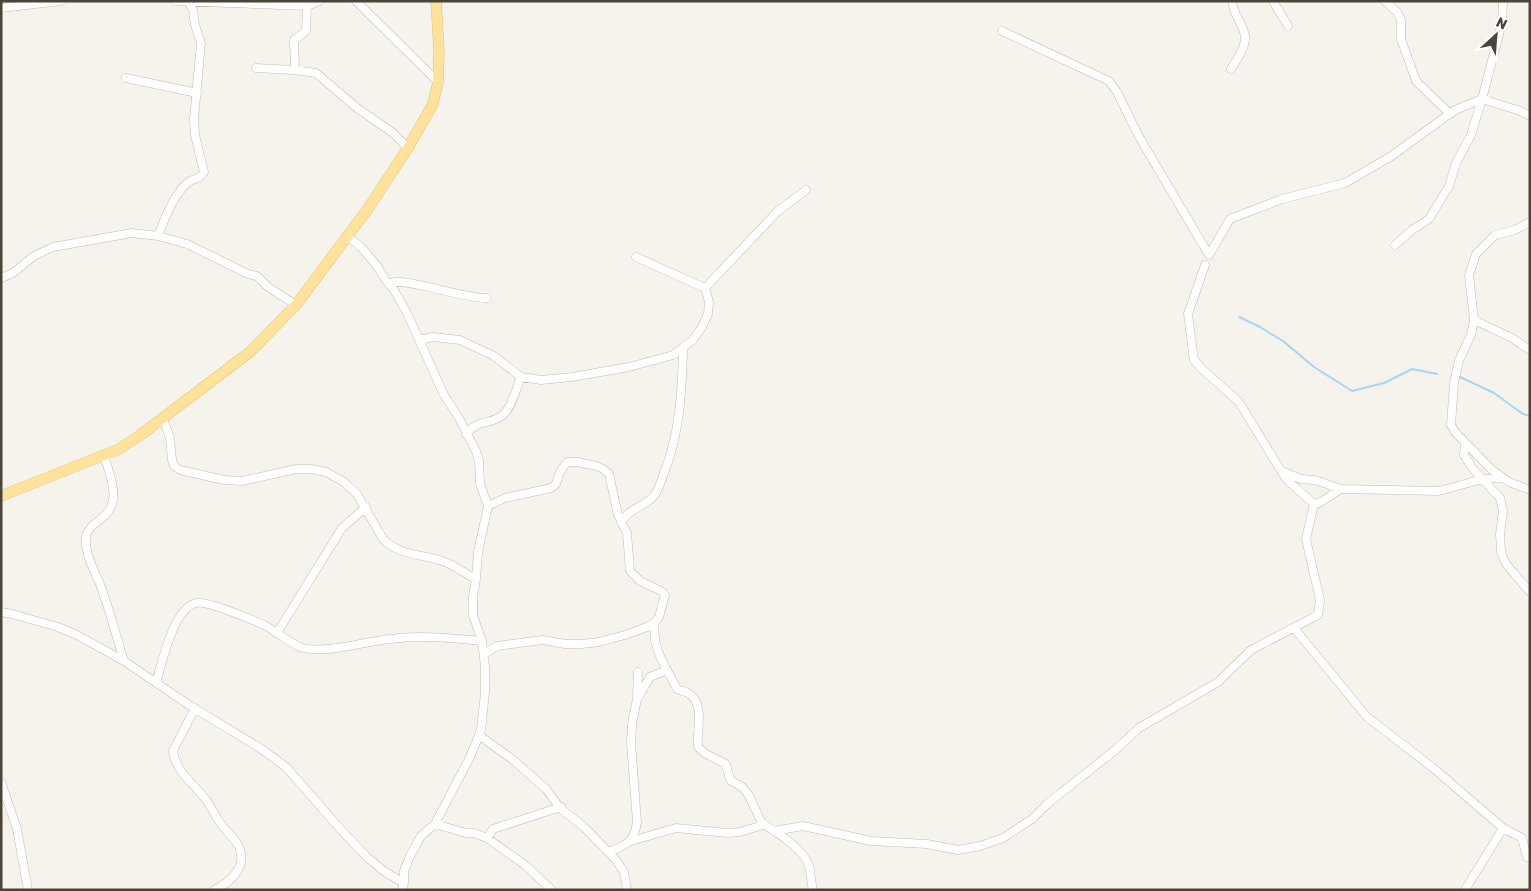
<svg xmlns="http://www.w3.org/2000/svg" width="1531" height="891" font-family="Rubik,sans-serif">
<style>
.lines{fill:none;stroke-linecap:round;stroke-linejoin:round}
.stream{stroke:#a9d4f2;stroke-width:2}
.minor-casing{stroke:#c2bbae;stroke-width:9}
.major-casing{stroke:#e6c16a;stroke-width:11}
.minor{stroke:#fff;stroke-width:8}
.major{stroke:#ffe39c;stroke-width:10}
</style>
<rect width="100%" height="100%" fill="#f6f3ec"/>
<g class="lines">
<!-- stream -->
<path class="stream" d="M 1239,317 L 1260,327 L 1283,341 L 1314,367 L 1352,391 L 1384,383 L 1412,369 L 1437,374
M 1458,376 L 1494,393 L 1523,414 L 1530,416"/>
<!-- minor casing -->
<g class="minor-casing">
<path id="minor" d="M 176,1 L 307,6 L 319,1
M 356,1 L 438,82
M 1273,1 L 1288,26
M 1385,1 L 1397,12 L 1401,20 L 1401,39 L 1416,81 L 1450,114
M 1503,1 L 1502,23 L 1482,99 L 1520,111 L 1530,116
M 1,8 L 61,1
M 1002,31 L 1109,81 L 1117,92 L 1138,135 L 1209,255 L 1230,219 L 1282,199 L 1345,183 L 1390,157 L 1455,110 L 1482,99
M 256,68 L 293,70 L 316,73 L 357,108 L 393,133 L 408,148
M 1231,69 C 1237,60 1246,47 1245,36 C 1243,24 1233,14 1232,1
M 295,70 L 294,40 L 306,31 L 307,6
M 126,78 L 197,93
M 1530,222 L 1515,230 L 1495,235 L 1476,254 L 1469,275 L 1474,320 L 1471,335 L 1459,360 L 1454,383 L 1451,425 L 1456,433 L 1492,470 L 1509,482 L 1530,490
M 158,236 C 165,218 172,198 186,184 C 192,178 198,181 204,172 L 195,135 L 194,119 L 201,43 L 195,25 L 193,10 L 188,2
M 347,236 L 361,247 L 377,266 L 385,279 L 394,290 L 407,313 L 444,395 L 459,418 L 476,451 L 479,461 L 480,484 L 488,506 L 478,552 L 476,579 L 473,597 L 473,615 L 482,641 L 485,667 L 485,692 L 481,730 L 470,757 L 435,824 L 421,836 L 410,856 L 404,871 L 404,883 L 402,890
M 1395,245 L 1412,230 L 1429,219 L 1449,186 L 1456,163 L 1471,135 L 1482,99
M 1205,265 L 1188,314 L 1194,360 L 1202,369 L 1239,402 L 1286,479 L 1314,504
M 1,278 L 13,273 L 34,256 L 53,247 L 132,233 L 158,236 L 187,244 L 248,274 L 257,276 L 268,287 L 296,305
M 393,288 L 391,283 C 405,277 463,299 487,298
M 705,288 L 778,211 L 806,190
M 1474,320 L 1512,338 L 1530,350
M 419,340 L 433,337 L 460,340 L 494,356 L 521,377
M 163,419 L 170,438 L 172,460 L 174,466 L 180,470 L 224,480 L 242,481 L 296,469 L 312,469 L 326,472 L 344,482 L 357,494 L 383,539 C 399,556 424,554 445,562 C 456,566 465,574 476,579
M 466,434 C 477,419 493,425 504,414 C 513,405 516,388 521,377 L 541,380 L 572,377 L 629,367 L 673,355 L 693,340 L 702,327 L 708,314 L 709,302 L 705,288 L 636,257
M 1465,443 L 1464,455 L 1473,469 L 1500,498 L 1503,511 L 1500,534 L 1501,552 L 1506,564 L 1530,592
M 104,455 C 111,480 124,504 98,521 C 93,525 87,530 86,536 C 84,555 95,570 101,587 C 110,611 116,636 124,661
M 1284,472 L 1301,479 L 1315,480 L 1341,489 L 1439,491 L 1483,479 L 1502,478
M 1314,504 L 1319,503 L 1341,489
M 621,522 C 629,507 650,506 657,491 C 660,485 662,478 664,473 C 680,433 682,391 683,349
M 1,612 L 12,614 L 58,627 L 77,635 L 124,661 L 189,705 L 260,748 L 286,767 L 343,832 L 368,858 L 385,872 L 404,883
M 1294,628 L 1367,717 L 1432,767 L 1503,828 L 1522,838 L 1527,857 L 1530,857
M 277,633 L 342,528 L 366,507
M 484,654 L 497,646 L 543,640 L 565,644 L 582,644 L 599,642 L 625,635 L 647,627 L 655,622 L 659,617 L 665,595 L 663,592 L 640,581 L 630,571 L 627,533 L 618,515 L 609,474 L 603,469 L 597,466 L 577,462 L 567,462 L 560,472 L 556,484 L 551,488 L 505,498 L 488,506
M 156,683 C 162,663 173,609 196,603 C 206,600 253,620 264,625 C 276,631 292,645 303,648 C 326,654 367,641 390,639 C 421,635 452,638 482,641
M 637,699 L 650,677 L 667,670
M 195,708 L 173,751 C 175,771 196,786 207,801 C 212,809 216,817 221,824 C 226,831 234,838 238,845 C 249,866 231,882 214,890
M 480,736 L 512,759 L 546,789 L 560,808 L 584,827 L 616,860 L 624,872 L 627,890
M 1,782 L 17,829 L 28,890
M 762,823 C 776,832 804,849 809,866 C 811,874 811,882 813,890
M 435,824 L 466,833 L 474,833 L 487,838 L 525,865 L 552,890
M 774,831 L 803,826 L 871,841 L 927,844 L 958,850 L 980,846 L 1003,838 L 1032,819 L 1047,804 L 1114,751 L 1139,728 L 1218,682 L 1251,650 L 1318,615 L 1320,600 L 1306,539 L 1314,504
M 487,838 L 493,829 L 561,807
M 631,841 L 676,828 L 727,833 L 740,832 L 760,826 L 762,823 L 748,794 L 742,787 L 730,780 L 726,764 L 706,754 L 698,747 C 696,732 706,703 688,693 C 685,691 680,691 677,689 C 666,666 651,649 655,622
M 609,852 C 627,844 634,843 637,822 L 631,742 L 632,724 L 637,699 L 638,672
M 1465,890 L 1503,828"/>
</g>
<!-- major casing -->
<g class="major-casing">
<path id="major" d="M 1,496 L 104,455 L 119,449 L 139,436 L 250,352 L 296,305 L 367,210 L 408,148 L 433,104 L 438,82 L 439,50 L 436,1"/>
</g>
<!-- minor -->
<use href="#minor" class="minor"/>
<!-- major -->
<use href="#major" class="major"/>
</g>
<!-- border -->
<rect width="1531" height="891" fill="none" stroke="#4b4439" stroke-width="5"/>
<!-- north arrow -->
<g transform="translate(1496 35) rotate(26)" stroke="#ffffff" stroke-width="4" paint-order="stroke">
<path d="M0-4L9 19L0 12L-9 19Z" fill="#4b4439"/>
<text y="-8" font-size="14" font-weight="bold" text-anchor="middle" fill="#4b4439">N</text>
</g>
</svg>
